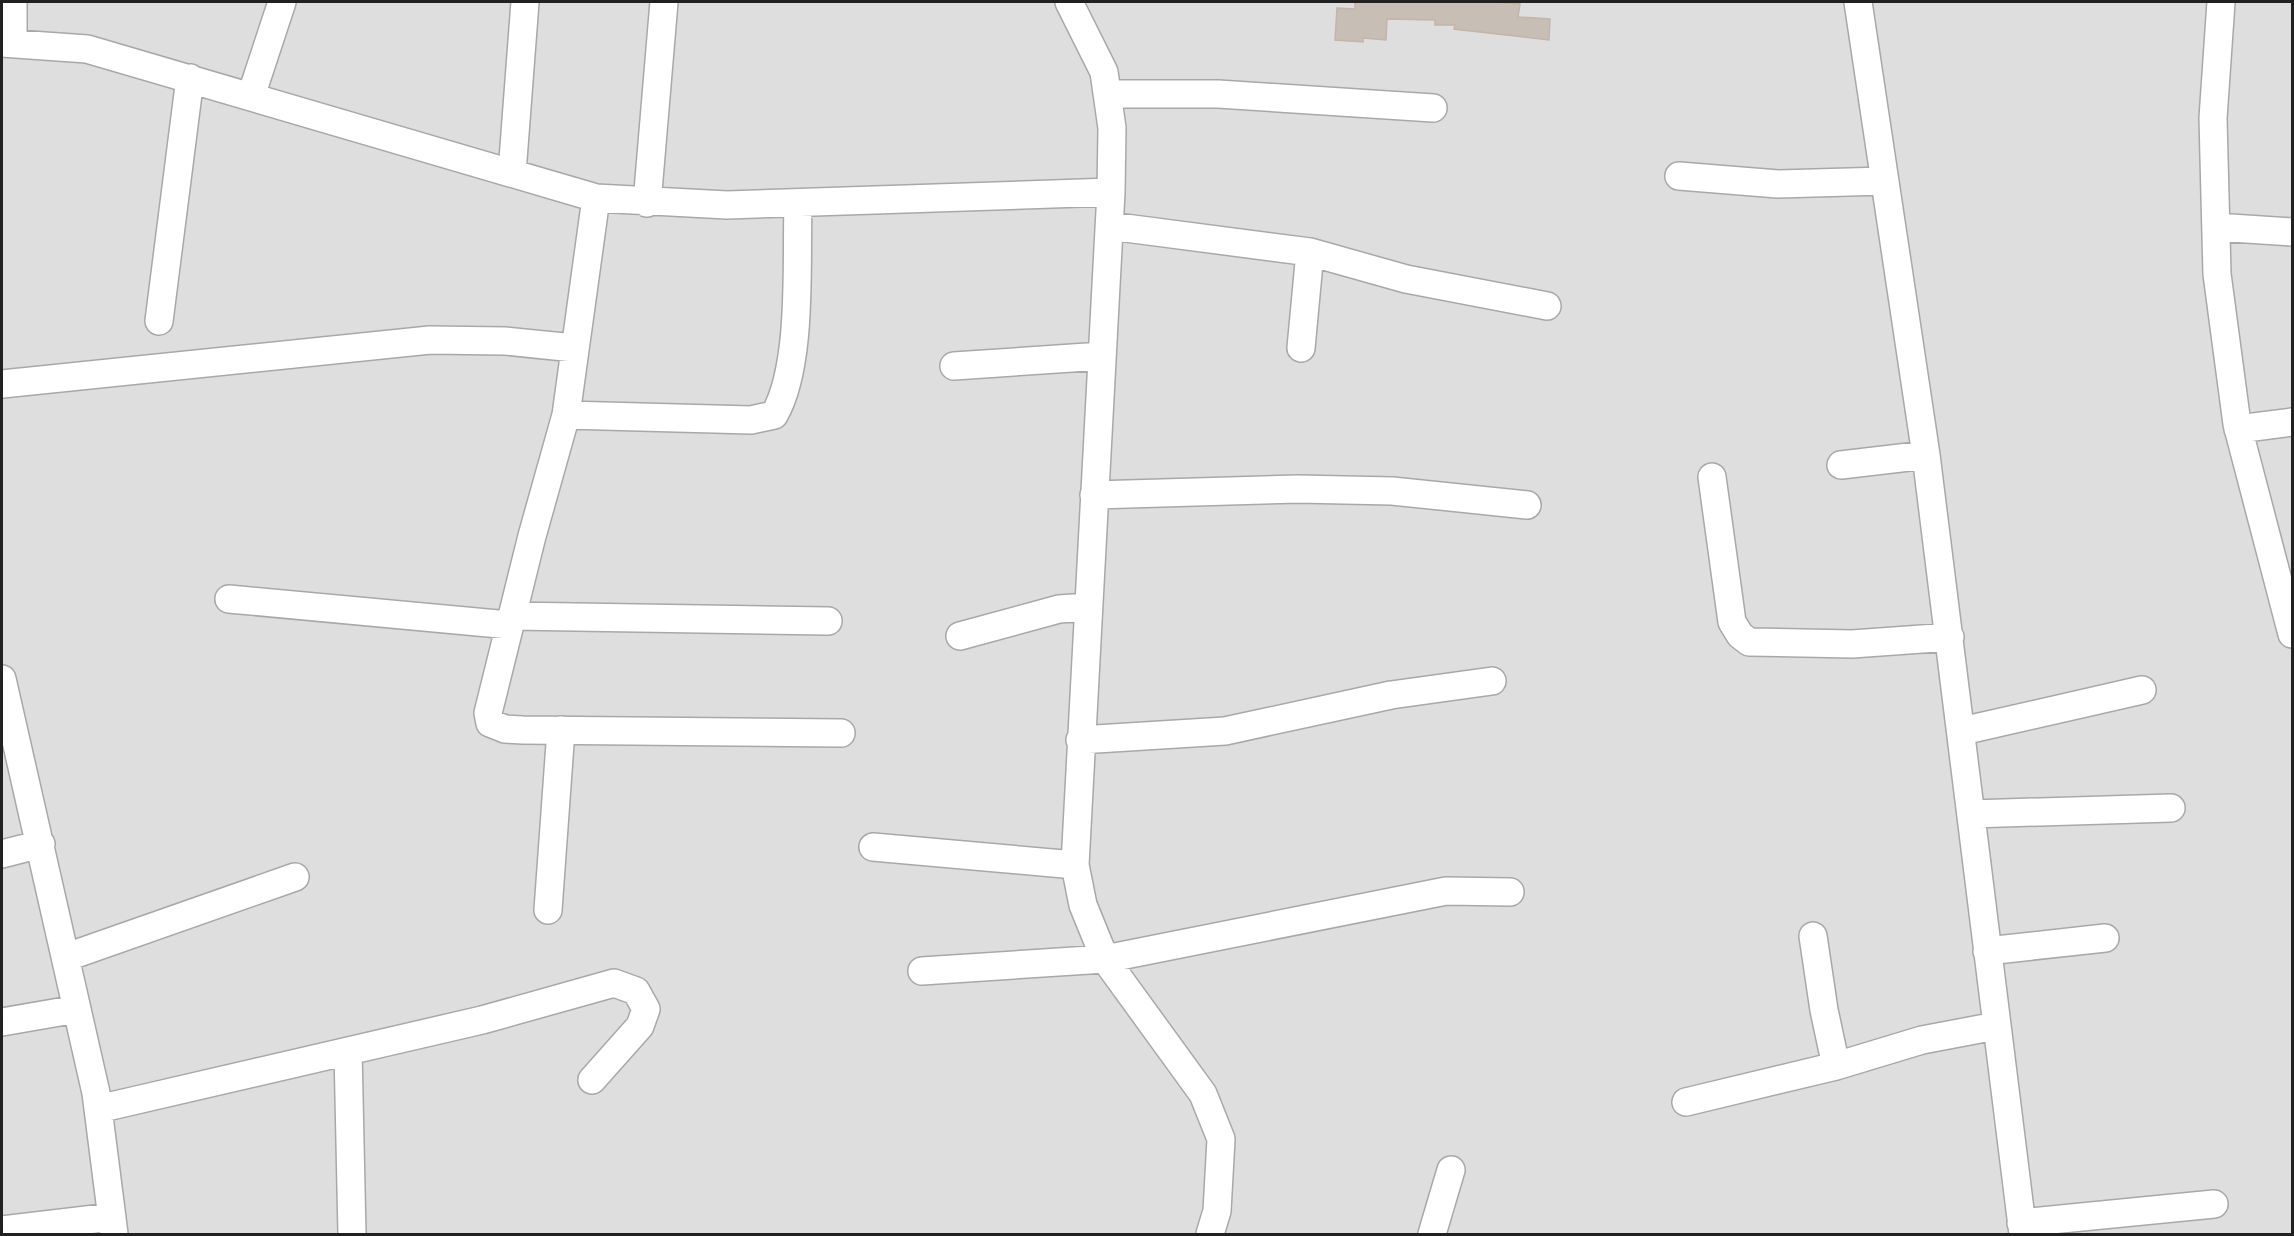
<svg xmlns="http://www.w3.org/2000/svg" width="2294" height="1236" font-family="'Alegreya Sans',sans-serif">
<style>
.residential{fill:#dfdede}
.building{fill:#c7beb6;stroke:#c4b4a9;stroke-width:1.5}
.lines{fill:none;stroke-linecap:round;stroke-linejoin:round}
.minor-casing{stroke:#a8a8a8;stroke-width:30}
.minor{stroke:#fff;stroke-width:27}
</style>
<rect width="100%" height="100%" fill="#f2eee8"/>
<!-- residential -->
<path class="residential" d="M 2,2 L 2292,2 L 2292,1234 L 2,1234 Z"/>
<!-- building -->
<path class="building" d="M 1355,2 L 1496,2 L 1520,4 L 1518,17 L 1550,19 L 1549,40 L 1454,29 L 1455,25 L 1435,25 L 1435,20 L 1387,19 L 1386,40 L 1363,38 L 1363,42 L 1335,40 L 1337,8 L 1355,9 Z"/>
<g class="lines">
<!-- minor casing -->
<g class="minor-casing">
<path id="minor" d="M 13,2 L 13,43
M 1069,2 L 1104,72 L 1112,128 L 1111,192 L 1075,865 L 1083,905 L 1105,959 L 1203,1094 L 1221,1139 L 1217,1211 L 1210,1234
M 1858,2 L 1926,455 L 2023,1234
M 2221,2 L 2213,118 L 2217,274 L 2237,424 L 2292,634
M 2,43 L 87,49 L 596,198 L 727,205 L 1111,192
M 1107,94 L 1218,94 L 1433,108
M 251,96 L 282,2
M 512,173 L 525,2
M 1679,176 L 1778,184 L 1885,181
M 596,198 L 566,415 L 532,536 L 488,713 L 490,723 L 505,729 L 523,730 L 841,733
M 647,203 L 664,2
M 1110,226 L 1310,252 L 1406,279 L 1547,306
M 2216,227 L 2292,232
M 159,321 L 190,78
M 1301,348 L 1310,252
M 954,366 L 1102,356
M 2,384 L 430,340 L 505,341 L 574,348
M 566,415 L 751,420 L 774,415 C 803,366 796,262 798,204
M 2238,429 L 2292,422
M 1841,465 L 1926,455
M 1712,477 L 1732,622 L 1740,635 L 1749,642 L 1852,644 L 1950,637
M 1094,495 L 1298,489 L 1392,491 L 1527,505
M 229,599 L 510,625
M 512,616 L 828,621
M 960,636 L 1059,609 L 1088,607
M 2,679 L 96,1093 L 114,1234
M 1962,731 L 2142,690
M 1080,740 L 1225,731 L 1391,695 L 1492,681
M 1971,814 L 2171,808
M 873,847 L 1075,865
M 2,854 L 41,844
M 548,910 L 561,730
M 1813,936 L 1824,1010 L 1836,1066
M 1987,951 L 2105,938
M 67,957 L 295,877
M 922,971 L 1105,959 L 1446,891 L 1510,892
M 2,1022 L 77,1009
M 348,1051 L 352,1234
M 1686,1102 L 1836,1066 L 1922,1040 L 1996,1026
M 98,1109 L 482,1020 L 614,983 L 636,991 L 646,1009 L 640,1026 L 592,1080
M 2021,1223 L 2214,1204
M 2,1230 L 112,1217
M 1432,1234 L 1451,1170"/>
</g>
<!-- minor -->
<use href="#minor" class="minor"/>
</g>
<!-- border -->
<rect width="2294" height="1236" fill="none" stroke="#212121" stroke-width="6"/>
</svg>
